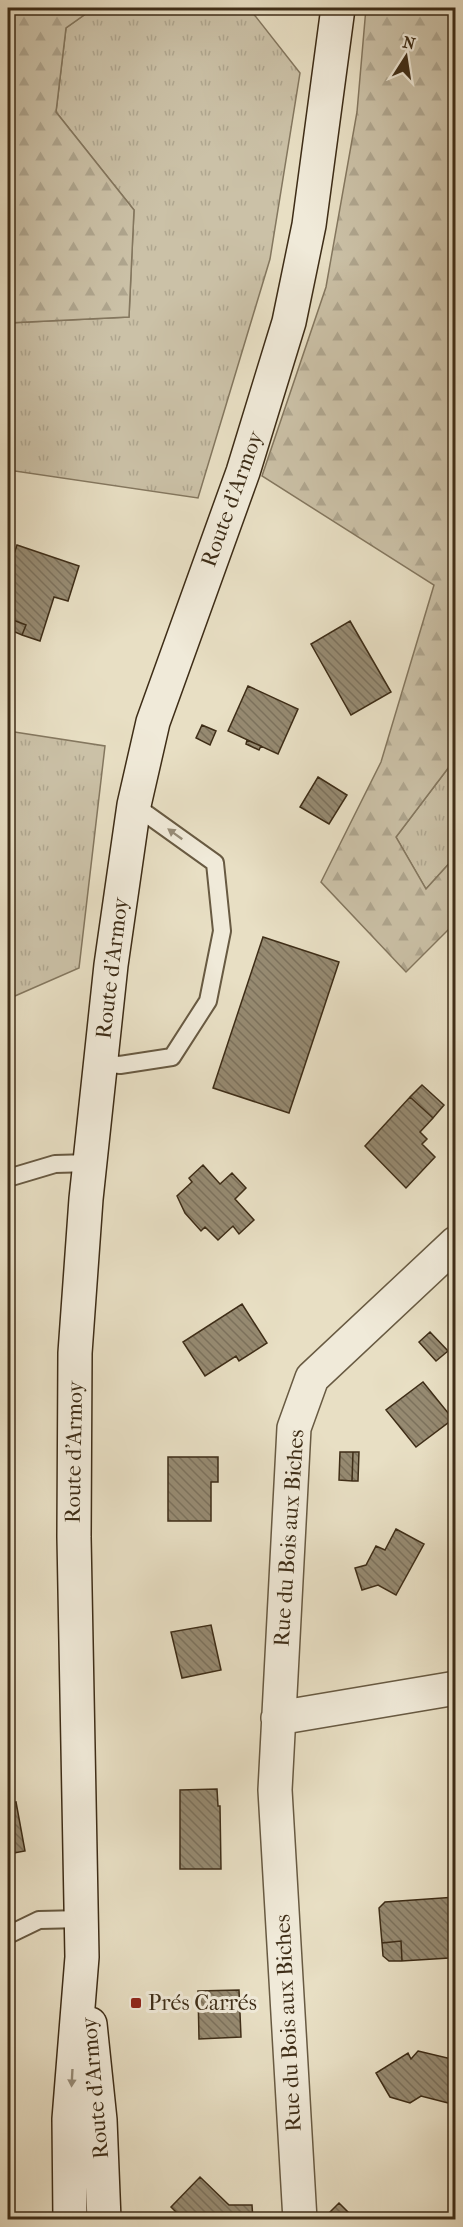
<svg xmlns="http://www.w3.org/2000/svg" width="463" height="2227" font-family="'IM FELL French Canon',serif">
<style>
.grass{fill:url(#grass-tufts);stroke:#84775f;stroke-width:1.5}
.forest{fill:url(#forest-firs);stroke:#84775f;stroke-width:1.5}
.building{fill:url(#building-back-hatch);stroke:#3e2d17;stroke-width:1.5}
.lines{fill:none;stroke-linecap:round;stroke-linejoin:round}
.service-casing{stroke:#685a42;stroke-width:20}
.minor-casing{stroke:#685a42;stroke-width:36}
.secondary-casing{stroke:#3e2d17;stroke-width:36}
.service{stroke:#f0ead9;stroke-width:16}
.minor{stroke:#f0ead9;stroke-width:33}
.secondary{stroke:#f0ead9;stroke-width:33}
.oneway{fill:#978c78}
.poi-dot{fill:#8f2418;stroke:#f0ead9;stroke-width:2}
.labels{text-anchor:middle;dominant-baseline:central;stroke-width:6;stroke-linejoin:round;paint-order:stroke}
.street-label{font-size:22px;fill:#3e2d17;stroke:#f0ead9}
.poi-label{font-size:22px;fill:#3e2d17;stroke:#f0ead9;text-anchor:start}
</style>
<defs>
<pattern id="grass-tufts" width="24" height="20" patternUnits="userSpaceOnUse" patternTransform="scale(1.5)"><rect width="24" height="20" fill="#cbc1a7"/><path d="M3 7l-1-3M5 7V3M7 7l1-3M15 17l-1-3M17 17v-4M19 17l1-3" fill="none" stroke="#afa68f"/></pattern>
<pattern id="forest-firs" width="22" height="20" patternUnits="userSpaceOnUse" patternTransform="scale(1.5)"><rect width="22" height="20" fill="#cbc1a7"/><path d="M5 1l3.5 6h-7zM16 11l3.5 6h-7z" fill="#afa68f"/></pattern>
<pattern id="building-back-hatch" width="6" height="6" patternUnits="userSpaceOnUse" patternTransform="scale(1.5)"><rect width="6" height="6" fill="#968a71"/><path d="M-1 5l2 2M0 0l6 6M5-1l2 2" fill="none" stroke="#7c715c"/></pattern>
</defs>
<rect width="100%" height="100%" fill="#e8dfc4"/>
<filter id="stains"><feTurbulence type="fractalNoise" baseFrequency=".00333" numOctaves="4"/><feColorMatrix values="0 0 0 0 .2 0 0 0 0 .09 0 0 0 0 .02 0 0 0 .5 -.17"/></filter>
<radialGradient id="worn" r=".72"><stop offset=".6" stop-color="#630" stop-opacity="0"/><stop offset="1" stop-color="#630" stop-opacity=".3"/></radialGradient>
<!-- grass -->
<path class="grass" d="M 94,8 L 249,8 L 300,73 L 270,259 L 198,498 L 15,471 L 8,478 L 8,323 L 129,317 L 134,210 L 56,112 L 66,28 Z
M 8,731 L 105,746 L 79,968 L 8,999 Z
M 455,759 L 455,857 L 426,889 L 396,837 Z"/>
<!-- forest -->
<path class="forest" d="M 8,8 L 94,8 L 66,28 L 56,112 L 134,210 L 129,317 L 8,323 L 8,331 Z
M 366,8 L 456,8 L 455,759 L 396,837 L 426,889 L 455,857 L 455,923 L 406,972 L 321,882 L 381,762 L 434,585 L 262,476 L 326,287 L 357,112 Z"/>
<!-- building -->
<path class="building" d="M 17,545 L 79,566 L 68,601 L 54,597 L 40,641 L 22,635 L 26,625 L 8,618 L 8,572 Z
M 8,618 L 26,625 L 22,635 L 8,629 Z
M 350,621 L 391,692 L 351,715 L 311,644 Z
M 248,686 L 298,709 L 278,754 L 228,731 Z
M 202,725 L 216,731 L 210,745 L 196,738 Z
M 247,740 L 261,746 L 259,750 L 246,744 Z
M 318,777 L 347,795 L 329,824 L 300,807 Z
M 263,937 L 339,962 L 289,1113 L 213,1088 Z
M 422,1085 L 444,1105 L 433,1118 L 410,1097 Z
M 410,1097 L 433,1118 L 420,1132 L 427,1139 L 422,1144 L 435,1157 L 406,1188 L 365,1146 Z
M 203,1165 L 220,1184 L 232,1173 L 246,1188 L 235,1199 L 254,1220 L 239,1234 L 233,1226 L 218,1240 L 205,1227 L 201,1231 L 185,1213 L 177,1196 L 192,1182 L 189,1178 Z
M 242,1304 L 267,1343 L 239,1361 L 236,1356 L 205,1376 L 183,1342 Z
M 430,1332 L 448,1351 L 436,1361 L 419,1342 Z
M 423,1382 L 453,1419 L 416,1447 L 386,1410 Z
M 340,1452 L 353,1452 L 352,1481 L 339,1480 Z
M 353,1452 L 359,1452 L 358,1481 L 352,1481 Z
M 168,1457 L 218,1457 L 218,1482 L 211,1482 L 211,1521 L 168,1521 Z
M 8,1471 L 14,1473 L 8,1494 Z
M 396,1529 L 424,1544 L 396,1595 L 378,1585 L 362,1590 L 355,1568 L 366,1565 L 376,1546 L 385,1550 Z
M 211,1625 L 221,1670 L 182,1678 L 171,1632 Z
M 217,1789 L 218,1806 L 220,1806 L 221,1869 L 180,1869 L 180,1790 Z
M 16,1802 L 25,1851 L 8,1854 L 8,1804 Z
M 456,1897 L 456,1948 L 449,1948 L 449,1958 L 402,1961 L 401,1941 L 382,1943 L 379,1908 L 385,1902 Z
M 401,1941 L 402,1961 L 389,1961 L 383,1956 L 382,1943 Z
M 239,1990 L 241,2037 L 199,2039 L 198,1991 Z
M 418,2051 L 456,2060 L 456,2105 L 421,2096 L 410,2103 L 390,2097 L 376,2073 L 408,2053 L 411,2059 Z
M 200,2177 L 229,2205 L 252,2205 L 253,2220 L 184,2220 L 171,2207 Z
M 339,2203 L 349,2213 L 342,2220 L 337,2220 L 330,2212 Z"/>
<g class="lines">
<!-- service casing -->
<g class="service-casing">
<path id="service" d="M 101,1063 L 120,1065 L 172,1057 L 208,1001 L 222,931 L 215,863 L 134,805
M 8,1178 L 55,1164 L 90,1163
M 8,1935 L 39,1920 L 82,1919"/>
</g>
<!-- minor casing -->
<g class="minor-casing">
<path id="minor" d="M 278,1718 L 456,1688
M 300,2220 L 275,1790 L 294,1428 L 312,1378 L 456,1243"/>
</g>
<!-- secondary casing -->
<g class="secondary-casing">
<path id="secondary" d="M 90,2024 L 100,2120 L 104,2220
M 70,2220 L 69,2119 L 82,1957 L 74,1537 L 75,1353 L 86,1199 L 111,965 L 134,805 L 153,722 L 243,472 L 289,322 L 309,225 L 338,8"/>
</g>
<!-- service -->
<use href="#service" class="service"/>
<!-- minor -->
<use href="#minor" class="minor"/>
<!-- secondary -->
<use href="#secondary" class="secondary"/>
</g>
<!-- one-way arrows -->
<defs><path id="oneway-solid" d="M-6-.8H1V-3.2L6.5 0L1 3.2V.8H-6Z" transform="scale(1.5)"/></defs>
<g class="oneway">
<use href="#oneway-solid" transform="translate(175 834) rotate(-144)"/>
<use href="#oneway-solid" transform="translate(72 2078) rotate(93)"/>
</g>
<!-- markers -->
<rect class="poi-dot" x="130" y="1997" width="12" height="12" rx="3"/>
<g class="labels">
<!-- street labels -->
<g class="street-label">
<text transform="translate(232 499) rotate(-70)">Route d'Armoy</text>
<text transform="translate(112 968) rotate(-83)">Route d'Armoy</text>
<text transform="translate(74 1452) rotate(-89)">Route d'Armoy</text>
<text transform="translate(289 1538) rotate(-86)">Rue du Bois aux Biches</text>
<text transform="translate(288 2023) rotate(-93)">Rue du Bois aux Biches</text>
<text transform="translate(95 2088) rotate(-95)">Route d'Armoy</text>
</g>
<!-- poi labels -->
<g class="poi-label">
<text x="148" y="2003">Prés Carrés</text>
</g>
</g>
<!-- margin -->
<rect width="463" height="2227" fill="none" stroke="#e8dfc4" stroke-width="30"/>
<rect x="9" y="9" width="445" height="2209" fill="none" stroke="#3e2d17" stroke-width="3"/>
<rect x="15" y="15" width="433" height="2197" fill="none" stroke="#3e2d17" stroke-width="1.5"/>
<!-- north arrow -->
<g transform="translate(406 57) rotate(12)" stroke="#f0ead9" stroke-width="4.5" paint-order="stroke">
<path d="M0-4.5L10 22L0 15L-10 22Z" fill="#3e2d17"/>
<text y="-9" font-size="16" font-weight="bold" text-anchor="middle" fill="#3e2d17">N</text>
</g>
<rect width="100%" height="100%" filter="url(#stains)"/>
<rect width="100%" height="100%" fill="url(#worn)"/>
</svg>
